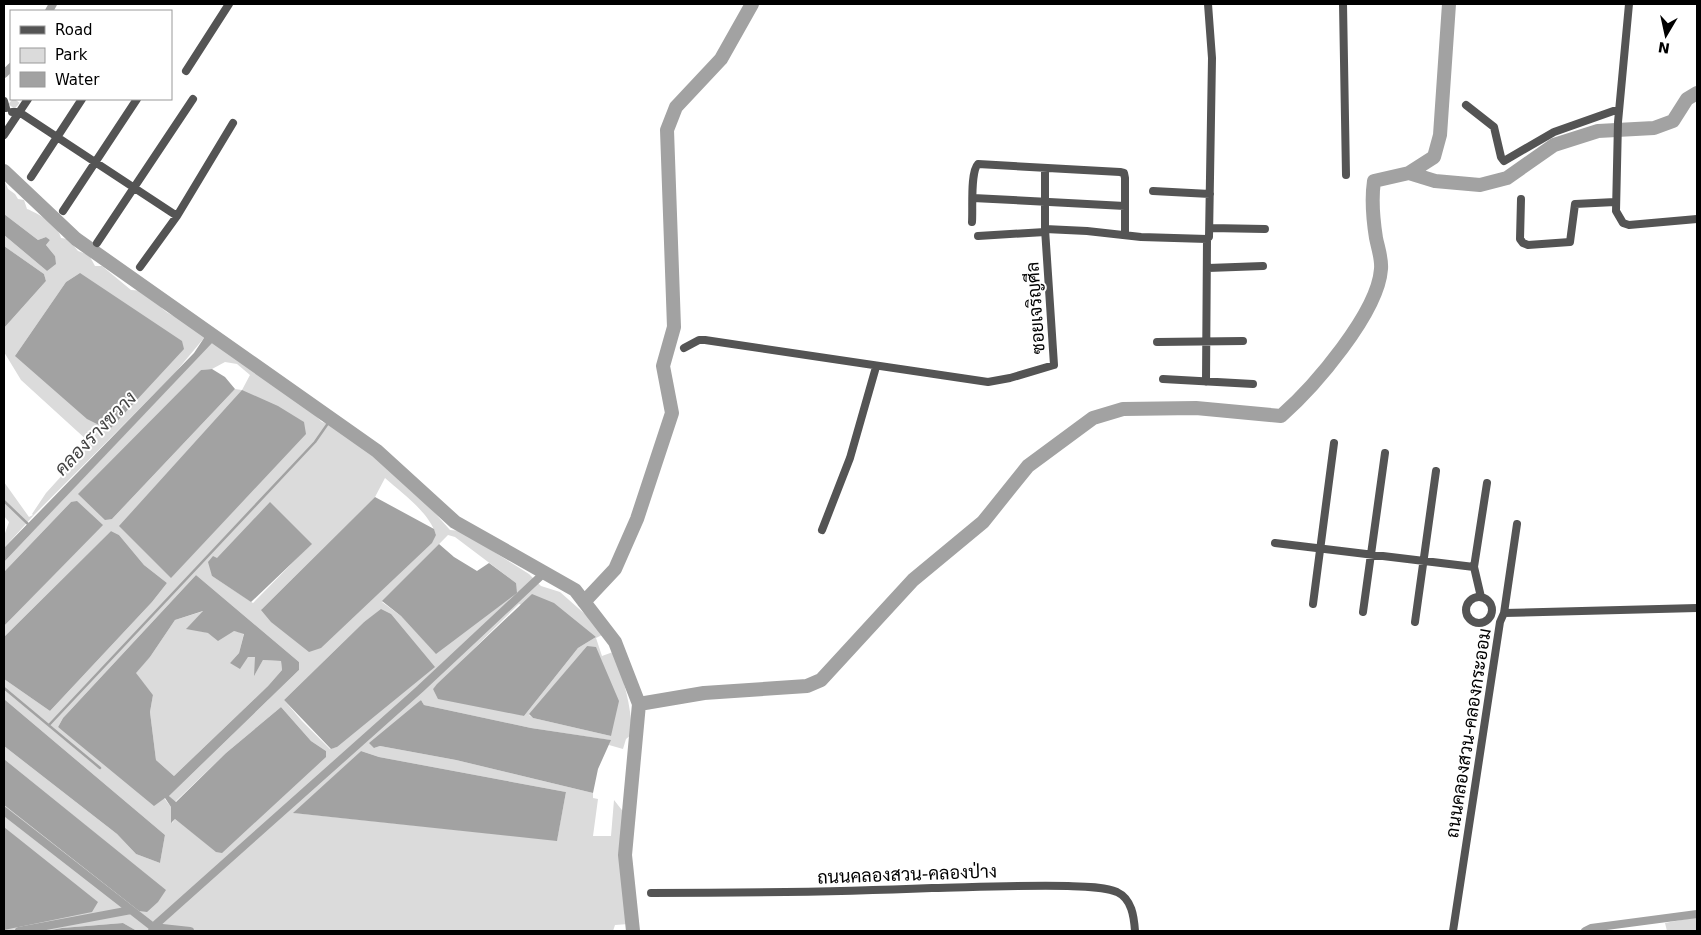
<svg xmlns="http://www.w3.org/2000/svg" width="1701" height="935" font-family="'DejaVu Sans',Sarabun,sans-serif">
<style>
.green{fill:#dbdbdb;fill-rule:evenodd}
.water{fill:#a2a2a2;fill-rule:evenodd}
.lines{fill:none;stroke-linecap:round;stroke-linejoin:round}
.stream{stroke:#a2a2a2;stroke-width:2.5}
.canal{stroke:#a2a2a2;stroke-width:8}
.river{stroke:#a2a2a2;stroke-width:14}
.street-tunnel{stroke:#d9d9d9;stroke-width:8;stroke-dasharray:8 4;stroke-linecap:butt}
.street{stroke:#545454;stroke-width:8}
.labels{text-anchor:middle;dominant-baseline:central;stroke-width:4;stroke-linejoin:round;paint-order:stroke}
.street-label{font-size:18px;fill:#000;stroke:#fff}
.water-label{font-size:19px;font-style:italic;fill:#434343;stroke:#fff}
</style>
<rect width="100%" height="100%" fill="#fff"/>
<!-- green -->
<path class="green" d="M 4,179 L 8,189 L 15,194 L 18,199 L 24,200 L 27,209 C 38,213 59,226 61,238 L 68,239 L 78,251 L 89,255 L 95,266 L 102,266 L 131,290 C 140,290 151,293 157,299 C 160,302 160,307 163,309 C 174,320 198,320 204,338 L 174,374 L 34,515 L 4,548 L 4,536 L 9,522 L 4,516 L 4,482 L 29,517 L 33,515 L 32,514 L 46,493 L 85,450 L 89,442 L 21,380 L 4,352 L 4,328 L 46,281 L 44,274 L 4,246 L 4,235 L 47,271 L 55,256 L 46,245 L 50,240 L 46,237 L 38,240 L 4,214 ZM 80,273 L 15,356 L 66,282 Z
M 213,341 L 218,342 L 304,404 L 322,422 L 335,426 L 388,467 L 425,502 L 450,530 L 461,531 L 529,574 L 541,586 L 560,592 L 586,615 L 604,634 L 596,638 L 602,656 L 613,652 C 624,680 631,704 632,734 L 626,739 L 623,749 L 609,745 L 610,740 L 531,728 L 424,705 L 421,700 L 374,748 L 380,746 L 456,760 L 593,793 L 593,798 L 598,799 L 593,836 L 611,836 L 614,800 L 625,814 L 622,843 L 629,924 L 615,925 L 613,931 L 137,931 L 123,923 L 62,928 L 46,931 L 4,931 L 24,844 L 4,827 L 4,805 L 139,911 L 165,890 L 4,759 L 4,746 L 117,834 L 136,854 L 160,863 L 165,835 L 4,699 L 4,679 L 50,711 L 152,602 L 167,583 L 144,565 L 119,535 L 111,531 L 4,637 L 4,626 L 102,525 L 71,502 L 4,572 L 4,562 ZM 225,362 L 237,364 L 250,375 L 242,390 L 235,389 L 112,519 L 201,370 L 212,369 ZM 385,478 C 402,493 429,512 436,535 L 261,610 L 375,497 ZM 448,535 L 455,537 L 516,583 L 436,653 L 401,616 L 382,602 ZM 311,544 L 253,603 L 212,576 L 217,558 ZM 196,575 L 299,662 L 299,670 L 169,796 L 175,802 L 226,753 L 281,707 L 311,741 L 326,751 L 216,851 L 175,819 L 172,823 L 171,807 L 164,798 L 58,727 L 63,718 ZM 519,604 L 596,637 L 578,648 L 524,716 L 433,689 ZM 381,610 L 337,747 L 330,749 L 302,721 L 284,700 L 364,622 ZM 587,646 L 611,736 L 533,718 L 529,715 ZM 361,751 L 379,757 L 566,792 L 557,840 L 294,813 Z
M 204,611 L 187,628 L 209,633 L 234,631 L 244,633 L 239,653 L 230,663 L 248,657 L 255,657 L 255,674 L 263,660 L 281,661 L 282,670 L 268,686 L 174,776 L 156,760 L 150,712 L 153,695 L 135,673 L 150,657 L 175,620 Z
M 1697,917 L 1697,931 L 1667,931 L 1665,923 Z"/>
<!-- water -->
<path class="water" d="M 4,214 L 38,240 L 46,237 L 50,240 L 46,245 L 55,256 L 56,264 L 47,271 L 4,235 Z
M 4,246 L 44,274 L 46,281 L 4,328 Z
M 80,273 L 182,341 L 184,349 L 109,430 L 87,419 L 15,356 L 66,282 Z
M 203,334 L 218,342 L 213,342 L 4,562 L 4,548 L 194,353 L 204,338 Z
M 212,369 L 225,377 L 235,389 L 112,519 L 105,520 L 78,494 L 201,370 Z
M 242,390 L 278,406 L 304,422 L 306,434 L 171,578 L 119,526 Z
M 375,497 L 434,529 L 436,535 L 432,543 L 321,648 L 309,652 L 271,622 L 261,610 Z
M 77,501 L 103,525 L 4,626 L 4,572 L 71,502 Z
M 270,502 L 312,544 L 251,602 L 212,576 L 208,562 L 213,556 L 217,558 Z
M 111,531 L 119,535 L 144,565 L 167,583 L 152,602 L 50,711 L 4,679 L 4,637 Z
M 439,544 L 454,557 L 477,571 L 489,563 L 516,583 L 517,593 L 436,654 L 401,616 L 382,601 Z
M 196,575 L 299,662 L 299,670 L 169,796 L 176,802 L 226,753 L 281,707 L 311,741 L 326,751 L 326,757 L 222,853 L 216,852 L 175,819 L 171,823 L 171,807 L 165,798 L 154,806 L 58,727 L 63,718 ZM 203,611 L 186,629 L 208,633 L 218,641 L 234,631 L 244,634 L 239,653 L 230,663 L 240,669 L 248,657 L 255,657 L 254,676 L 263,660 L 281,661 L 282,670 L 268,686 L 174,776 L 156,760 L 150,712 L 153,695 L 136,673 L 150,657 L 175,620 Z
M 532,594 L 554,603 L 596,637 L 578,648 L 524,716 L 438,699 L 433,689 L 437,684 Z
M 381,609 L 391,614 L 435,667 L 337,747 L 331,749 L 284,700 L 364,622 Z
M 587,646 L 596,647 L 619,701 L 611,736 L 533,718 L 529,714 Z
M 4,699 L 165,835 L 160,863 L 136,854 L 117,834 L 4,746 Z
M 421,700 L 424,705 L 531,728 L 611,740 L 598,769 L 593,793 L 456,760 L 380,746 L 374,748 L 369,743 Z
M 361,751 L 379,757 L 566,792 L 557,841 L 293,813 Z
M 4,759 L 166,890 L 158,902 L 147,912 L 139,911 L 4,805 Z
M 4,827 L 98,902 L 92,912 L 4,930 Z
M 123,923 L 137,931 L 46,931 L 62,928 Z"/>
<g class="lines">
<!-- stream -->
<path class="stream" d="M 4,501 L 28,524
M 4,688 L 100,768
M 49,725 L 315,442 L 331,419"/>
<!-- canal -->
<path class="canal" d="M 49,11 L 53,4
M 4,74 L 11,67
M 4,811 L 153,927 L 190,931
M 19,931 L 131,910
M 152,931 L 153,927 L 420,689 L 544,573
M 1585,931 L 1591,928 L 1697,914"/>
<!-- river -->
<path class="river" d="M 4,171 L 76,239 L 377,451 L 455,522 L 575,590 L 615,642 L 639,704 L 625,855 L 633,931
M 1409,173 L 1435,181 L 1480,185 L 1507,178 L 1554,145 L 1598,131 L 1654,128 L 1673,121 L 1687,99 L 1697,93
M 584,602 L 615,569 L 637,519 L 672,413 L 663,366 L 674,327 L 667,130 L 676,107 L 721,59 L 752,4
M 639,704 L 704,693 L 807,686 L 821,680 L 913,580 L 983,522 L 1028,466 L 1093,418 L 1123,409 L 1196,408 L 1281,416 C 1314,387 1378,313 1381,269 C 1382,259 1378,248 1376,238 C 1373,219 1371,201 1374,181 L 1409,173 L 1434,157 L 1440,135 L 1449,4"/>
<!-- street-tunnel -->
<path class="street-tunnel" d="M 11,101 L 17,106"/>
<!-- street -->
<path class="street" d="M 1343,4 L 1346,175
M 1629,4 L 1618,122 L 1616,211 L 1623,223 L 1629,225 L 1697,219
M 186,71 L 229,4
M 4,101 L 6,108
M 1466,105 L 1494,127 L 1501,157 L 1504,161 L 1554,132 L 1619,109
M 12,112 L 19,112 L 177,216 L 140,267
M 4,135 L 28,99
M 31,177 L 82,99
M 1153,191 L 1210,194
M 973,198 L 1125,206
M 1521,199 L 1520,239 L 1523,243 L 1528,245 L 1570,242 L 1575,204 L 1615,202
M 63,211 L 137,99
M 177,216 L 233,123
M 972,222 C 973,209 970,172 978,164 L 1120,172 L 1124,173 L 1125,178 L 1125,235
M 1210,228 L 1265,229
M 1045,229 L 1087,231 L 1141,237 L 1207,239 L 1209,237 L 1212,58 L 1208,4
M 978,236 L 1045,232
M 97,243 L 193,99
M 1208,268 L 1263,266
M 1157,342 L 1243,341
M 684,348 L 699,340 L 705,340 L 988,382 L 1010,378 L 1054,365 L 1045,229 L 1045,168
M 1163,379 L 1253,384
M 1206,382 L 1207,239
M 822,530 L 850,458 L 876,367
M 1275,543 L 1474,567
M 1481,597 L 1474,567 L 1487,483
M1466 610a13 13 0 1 1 26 0a13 13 0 1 1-26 0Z
M 1313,604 L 1334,443
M 1363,612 L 1385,453
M 1504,613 L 1517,524
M 1415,622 L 1436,471
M 651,893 C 745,893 838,892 932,888 C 977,887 1023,885 1068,886 C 1084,887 1102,886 1117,892 C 1132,899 1134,917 1135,931
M 1453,931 L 1500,622 L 1504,613 L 1697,608"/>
</g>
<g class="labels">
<!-- street labels -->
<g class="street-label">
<text transform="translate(1035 308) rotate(-94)">ซอยเจริญศีล</text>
<text transform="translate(1468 733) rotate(-81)">ถนนคลองสวน-คลองกระออม</text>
<text transform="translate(907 874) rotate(-2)">ถนนคลองสวน-คลองป่าง</text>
</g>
<!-- water labels -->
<g class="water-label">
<text transform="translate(95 433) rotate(-46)">คลองรางขวาง</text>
</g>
</g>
<!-- border -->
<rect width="1701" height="935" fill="none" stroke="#000000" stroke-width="10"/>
<!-- legend -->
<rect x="10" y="10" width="162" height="90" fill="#ffffff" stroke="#999999"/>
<rect x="20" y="26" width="25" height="8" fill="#545454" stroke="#999999"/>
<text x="55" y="35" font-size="15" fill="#000000">Road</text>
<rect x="20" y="48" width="25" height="15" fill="#dbdbdb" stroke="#999999"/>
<text x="55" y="60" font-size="15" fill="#000000">Park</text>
<rect x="20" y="72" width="25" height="15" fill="#a2a2a2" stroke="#999999"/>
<text x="55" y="85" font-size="15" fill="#000000">Water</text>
<!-- north arrow -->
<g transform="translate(1666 35) rotate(189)" stroke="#ffffff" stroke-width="4" paint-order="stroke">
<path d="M0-4L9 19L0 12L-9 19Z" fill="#000000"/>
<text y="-8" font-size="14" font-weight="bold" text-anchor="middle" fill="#000000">N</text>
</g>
</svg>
